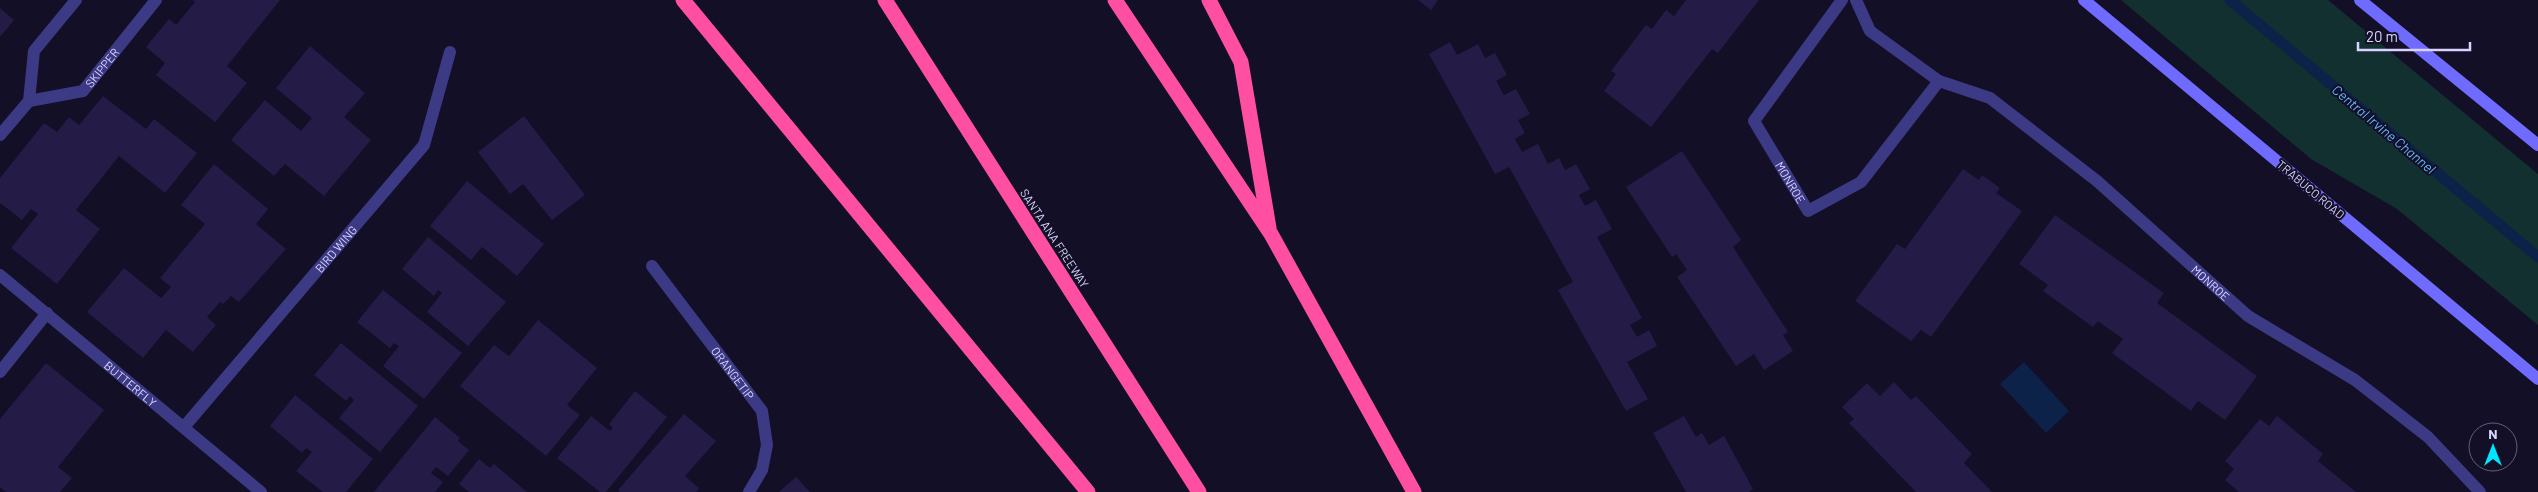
<svg xmlns="http://www.w3.org/2000/svg" width="2538" height="492" font-family="Barlow,sans-serif">
<style>
.green{fill:#12302f}
.water{fill:#0c2248}
.lines{fill:none;stroke-linecap:round;stroke-linejoin:round}
.stream{stroke:#0c2248;stroke-width:11}
.building{fill:#241b47}
.street{stroke:#3d3a85;stroke-width:12}
.secondary{stroke:#6f6bff;stroke-width:12}
.highway{stroke:#ff4fa3;stroke-width:15}
.labels{text-anchor:middle;dominant-baseline:central;stroke-width:4;stroke-linejoin:round;paint-order:stroke}
.street-label{font-size:12px;fill:#d9d4ff;stroke:#130f26}
.water-label{font-size:14px;font-style:italic;fill:#62b6ff;stroke:#130f26}
</style>
<rect width="100%" height="100%" fill="#130f26"/>
<!-- green -->
<path class="green" d="M 2121,0 L 2328,0 L 2538,174 L 2538,325 L 2397,209 L 2311,159 Z"/>
<!-- water -->
<path class="water" d="M 2024,362 L 2069,411 L 2046,433 L 2000,384 Z"/>
<g class="lines">
<!-- stream -->
<path class="stream" d="M 2230,0 L 2538,257"/>
</g>
<!-- building -->
<path class="building" d="M 193,0 L 280,0 L 227,66 L 247,83 L 215,122 L 156,75 L 165,63 L 146,47 L 169,19 L 176,25 L 195,2 Z
M 1418,0 L 1438,0 L 1431,10 Z
M 1686,0 L 1759,0 L 1718,53 L 1712,49 L 1651,127 L 1604,91 L 1616,74 L 1611,71 L 1646,25 L 1652,29 L 1666,10 L 1674,16 Z
M 0,8 L 14,20 L 0,37 Z
M 1450,42 L 1457,55 L 1478,44 L 1485,58 L 1495,53 L 1507,75 L 1496,81 L 1504,95 L 1516,89 L 1530,114 L 1518,120 L 1525,133 L 1515,139 L 1522,152 L 1538,144 L 1548,164 L 1559,158 L 1565,170 L 1576,164 L 1590,189 L 1579,195 L 1585,206 L 1596,200 L 1612,229 L 1597,237 L 1642,318 L 1630,325 L 1637,337 L 1649,330 L 1657,346 L 1627,362 L 1648,399 L 1626,411 L 1558,290 L 1573,282 L 1509,167 L 1495,174 L 1429,54 Z
M 310,46 L 365,93 L 344,117 L 371,140 L 324,196 L 285,164 L 274,176 L 231,140 L 265,100 L 301,131 L 312,118 L 276,88 Z
M 103,96 L 146,129 L 154,119 L 197,153 L 165,193 L 119,156 L 76,210 L 100,229 L 57,284 L 11,248 L 38,214 L 31,209 L 22,220 L 0,203 L 0,178 L 44,123 L 57,132 L 69,117 L 79,125 Z
M 524,116 L 585,195 L 552,220 L 523,184 L 510,194 L 478,152 Z
M 1682,151 L 1741,240 L 1733,247 L 1788,332 L 1783,335 L 1793,351 L 1764,370 L 1754,354 L 1736,366 L 1677,277 L 1687,270 L 1676,254 L 1672,257 L 1626,187 Z
M 214,164 L 268,209 L 256,224 L 286,249 L 239,302 L 231,296 L 223,304 L 220,302 L 207,317 L 216,325 L 193,352 L 166,330 L 143,358 L 87,312 L 124,268 L 161,298 L 171,287 L 160,278 L 205,224 L 181,205 Z
M 1963,169 L 1979,180 L 1982,175 L 2000,188 L 1996,193 L 2022,211 L 1931,337 L 1921,330 L 1911,341 L 1855,301 L 1897,244 L 1905,249 Z
M 467,181 L 544,244 L 517,276 L 482,247 L 471,260 L 430,226 Z
M 2055,215 L 2164,293 L 2157,303 L 2257,376 L 2225,420 L 2198,401 L 2191,411 L 2112,353 L 2123,339 L 2098,321 L 2093,327 L 2043,291 L 2048,285 L 2019,264 Z
M 428,237 L 506,302 L 468,346 L 427,312 L 442,293 L 438,290 L 434,296 L 402,269 Z
M 383,290 L 462,353 L 424,399 L 383,366 L 399,346 L 394,343 L 390,348 L 357,322 Z
M 538,320 L 597,368 L 567,405 L 580,415 L 546,456 L 460,386 L 494,345 L 509,356 Z
M 341,343 L 418,406 L 380,452 L 339,418 L 354,400 L 350,396 L 346,401 L 314,375 Z
M 46,363 L 104,410 L 58,467 L 72,478 L 60,492 L 6,492 L 0,487 L 0,419 Z
M 1894,382 L 1911,400 L 1916,396 L 1972,454 L 1964,463 L 1992,492 L 1916,492 L 1849,423 L 1854,419 L 1842,407 L 1867,383 L 1880,396 Z
M 635,391 L 667,417 L 606,492 L 600,492 L 557,458 L 591,416 L 610,431 L 613,428 L 609,424 Z
M 295,395 L 373,459 L 346,492 L 323,492 L 296,471 L 312,452 L 306,448 L 302,453 L 270,426 Z
M 684,414 L 716,441 L 685,476 L 699,488 L 696,492 L 620,492 L 618,490 Z
M 1684,416 L 1696,437 L 1702,433 L 1709,445 L 1724,436 L 1753,489 L 1749,492 L 1686,492 L 1653,433 Z
M 2277,416 L 2323,454 L 2318,461 L 2356,492 L 2239,492 L 2225,480 L 2234,469 L 2225,461 L 2260,419 L 2269,426 Z
M 435,417 L 460,438 L 458,441 L 469,450 L 448,476 L 436,467 L 431,473 L 443,482 L 435,492 L 374,492 Z
M 479,459 L 490,468 L 494,464 L 527,492 L 469,492 L 459,484 Z
M 796,477 L 810,492 L 779,492 Z"/>
<g class="lines">
<!-- street -->
<g class="street">
<path id="s1" d="M 1842,0 L 1754,121 L 1808,211 L 1861,182 L 1939,81"/>
<path id="s2" d="M 1856,0 L 1870,31 L 1939,81 L 1990,98 L 2097,181 L 2248,316 L 2355,380 L 2428,437 L 2480,492"/>
<path id="s3" d="M 29,101 L 83,91 L 156,0"/>
<path d="M 0,135 L 29,101 L 34,51 L 76,0"/>
<path id="s4" d="M 652,266 L 762,411 L 767,445 L 762,470 L 749,492"/>
<path id="s5" d="M 0,275 L 261,492"/>
<path d="M 0,372 L 47,313"/>
<path id="s6" d="M 184,427 L 424,145 L 450,52"/>
</g>
<!-- secondary -->
<path class="secondary" d="M 2084,0 L 2538,379
M 2360,0 L 2538,145"/>
<!-- highway -->
<path class="highway" d="M 683,0 L 1088,492
M 885,0 L 1199,492
M 1115,0 L 1271,234 L 1414,492
M 1209,0 L 1241,62 L 1269,228"/>
</g>
<g class="labels">
<!-- street labels -->
<g class="street-label">
<text stroke="none"><textPath href="#s3" startOffset="85">SKIPPER</textPath></text>
<text stroke="none"><textPath href="#s1" startOffset="221">MONROE</textPath></text>
<text transform="translate(2311 189) rotate(40)">TRABUCO ROAD</text>
<text transform="translate(1055 238) rotate(57)">SANTA ANA FREEWAY</text>
<text stroke="none"><textPath href="#s6" startOffset="234">BIRD WING</textPath></text>
<text stroke="none"><textPath href="#s2" startOffset="461">MONROE</textPath></text>
<text stroke="none"><textPath href="#s4" startOffset="134">ORANGETIP</textPath></text>
<text stroke="none"><textPath href="#s5" startOffset="170">BUTTERFLY</textPath></text>
</g>
<!-- water labels -->
<g class="water-label">
<text transform="translate(2384 129) rotate(40)">Central Irvine Channel</text>
</g>
</g>
<!-- north arrow -->
<g transform="translate(2493 447)"><circle r="24" fill="#130f26" stroke="#625e7d"/>
<path d="M0-4L9 19L0 12L-9 19Z" fill="#00e5ff"/>
<text y="-8" font-size="14" font-weight="bold" text-anchor="middle" fill="#d9d4ff">N</text>
</g>
<!-- scale -->
<path d="M2358 42v8h112v-8" fill="none" stroke="#d9d4ff" stroke-width="2.5"/>
<text x="2366" y="42" font-size="15" fill="#d9d4ff" stroke="#130f26" stroke-width="4" paint-order="stroke">20 m</text>
</svg>
